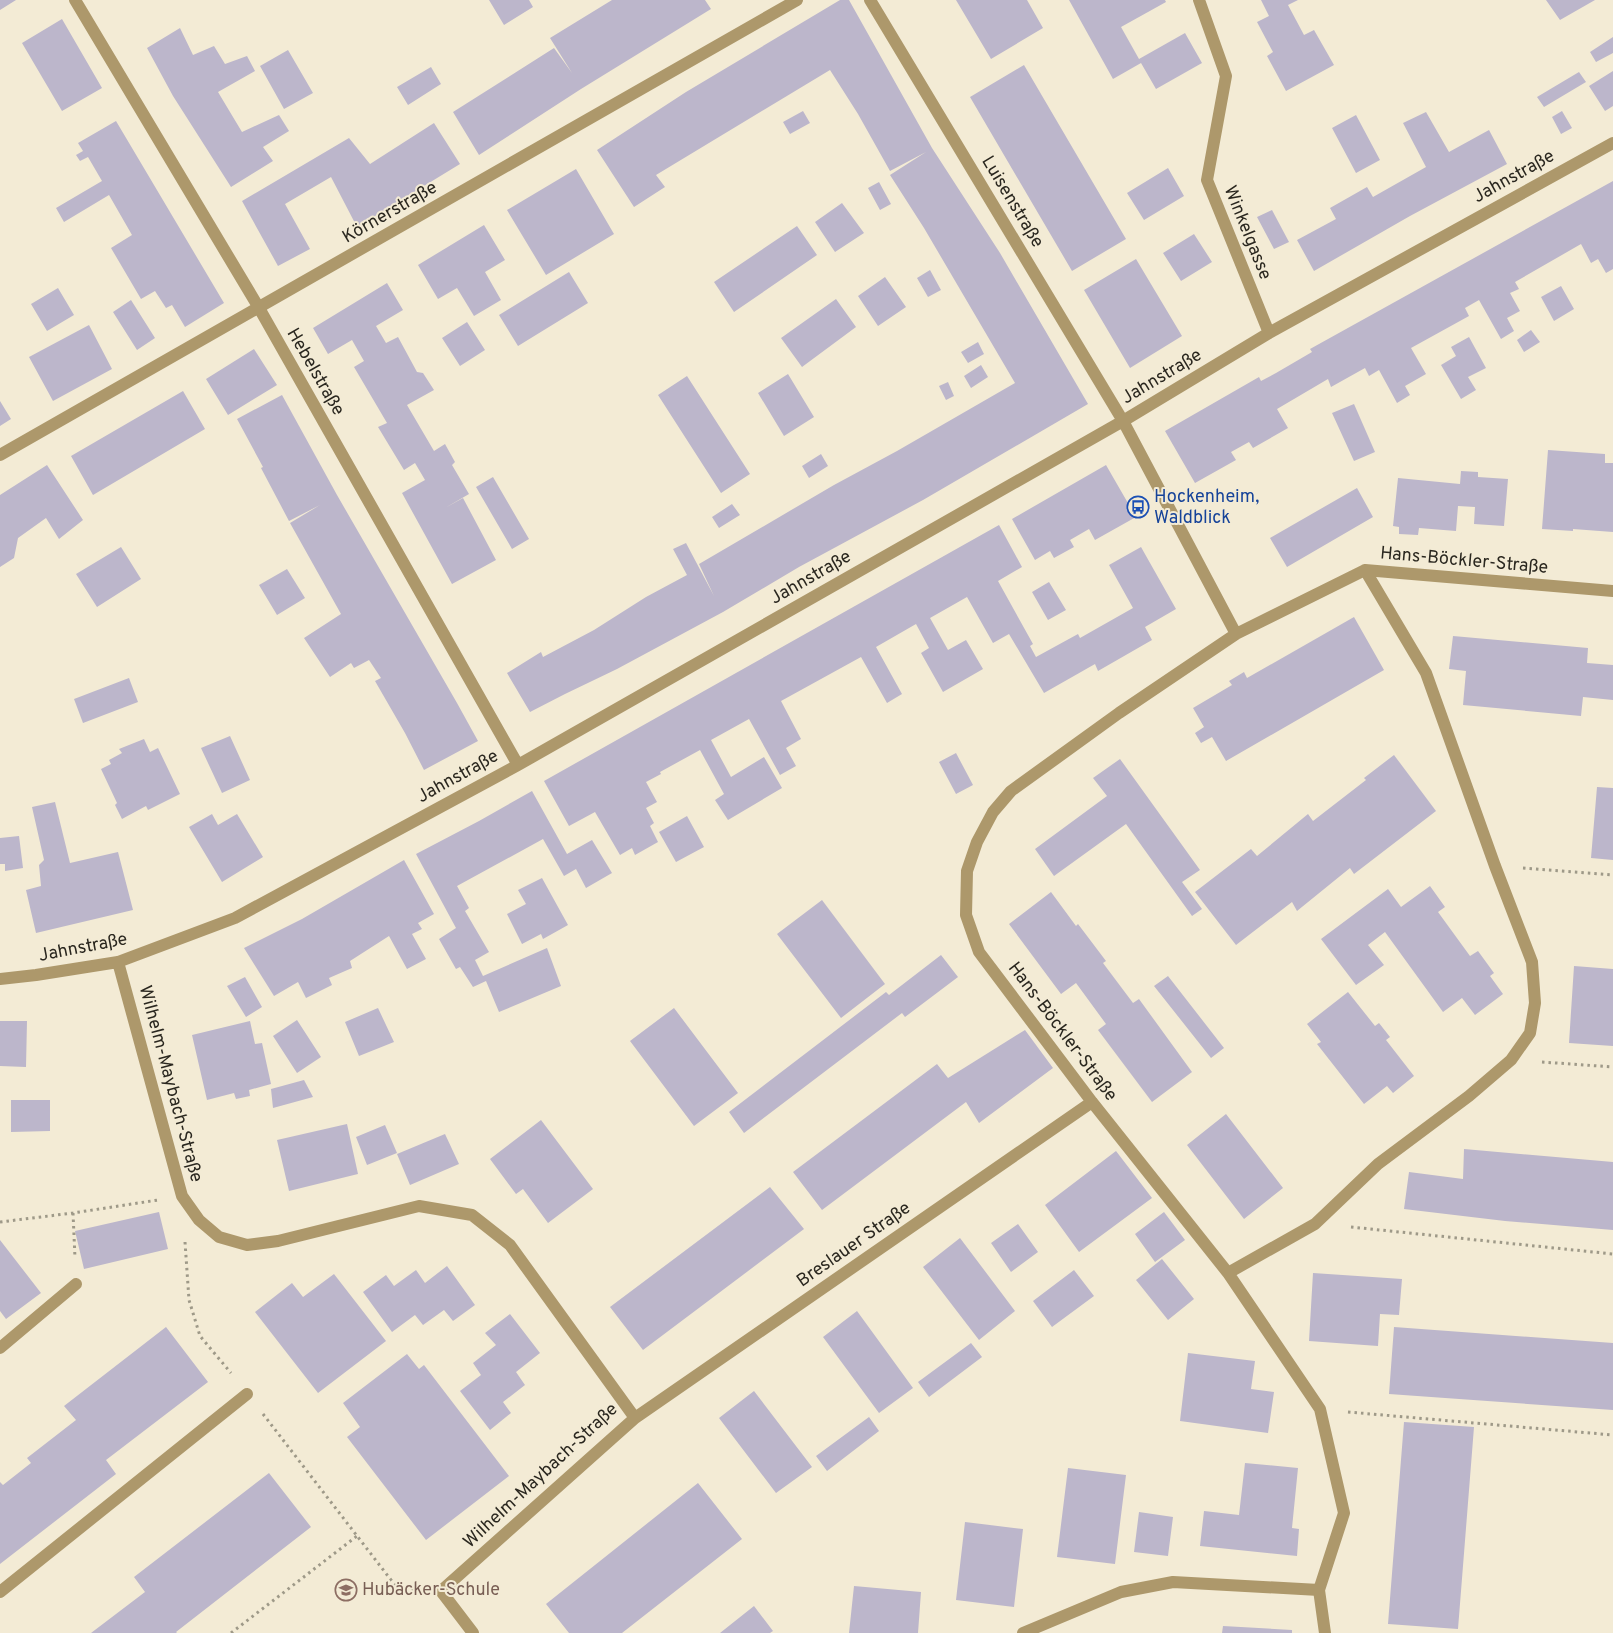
<svg xmlns="http://www.w3.org/2000/svg" width="1613" height="1633" font-family="Overpass,sans-serif">
<style>
.building{fill:#bcb6cb}
.lines{fill:none;stroke-linecap:round;stroke-linejoin:round}
.path{stroke:#9e9988;stroke-width:3;stroke-dasharray:2.5 4;stroke-linecap:butt}
.minor{stroke:#ad986b;stroke-width:12}
.labels{text-anchor:middle;dominant-baseline:central;stroke-width:4;stroke-linejoin:round;paint-order:stroke}
.street-label{font-size:18px;fill:#2a271f;stroke:#f3ebd5}
.transit-label{font-size:18px;fill:#164399;stroke:#f3ebd5;text-anchor:start}
.education-label{font-size:18px;fill:#785e54;stroke:#f3ebd5;text-anchor:start}
</style>
<rect width="100%" height="100%" fill="#f3ebd5"/>
<!-- building -->
<path class="building" d="M 0,0 L 16,0 L 0,10 Z
M 489,0 L 529,0 L 533,7 L 504,25 Z
M 612,0 L 705,0 L 711,9 L 581,89 L 479,155 L 453,112 L 554,48 L 572,73 L 550,38 Z
M 840,0 L 849,0 L 932,148 L 1000,253 L 1088,404 L 923,500 L 799,567 L 723,612 L 617,669 L 565,694 L 530,712 L 507,673 L 541,652 L 543,657 L 594,630 L 646,597 L 687,575 L 673,549 L 686,543 L 714,596 L 699,564 L 834,485 L 897,451 L 1015,383 L 924,228 L 890,175 L 926,152 L 890,171 L 858,114 L 830,70 L 656,175 L 665,187 L 634,207 L 597,150 L 686,92 Z
M 956,0 L 1027,0 L 1043,28 L 991,59 Z
M 1069,0 L 1165,0 L 1166,2 L 1121,27 L 1139,59 L 1185,33 L 1202,63 L 1156,89 L 1141,63 L 1113,79 Z
M 1261,0 L 1298,0 L 1288,5 L 1304,35 L 1314,30 L 1334,65 L 1286,91 L 1267,56 L 1273,52 L 1257,22 L 1269,16 Z
M 1546,0 L 1595,0 L 1560,20 Z
M 62,19 L 102,88 L 62,111 L 22,43 Z
M 180,28 L 193,55 L 214,46 L 225,64 L 247,56 L 255,71 L 218,92 L 242,132 L 279,115 L 289,131 L 263,147 L 273,161 L 231,187 L 173,96 L 147,48 Z
M 1613,37 L 1613,53 L 1596,62 L 1590,52 Z
M 288,50 L 313,93 L 284,109 L 260,66 Z
M 1024,65 L 1126,239 L 1072,271 L 970,97 Z
M 431,67 L 441,84 L 408,105 L 397,87 Z
M 1613,71 L 1613,106 L 1605,111 L 1589,86 Z
M 1579,72 L 1586,82 L 1544,107 L 1537,97 Z
M 803,111 L 810,123 L 790,134 L 783,122 Z
M 1562,111 L 1572,128 L 1561,134 L 1552,117 Z
M 1426,112 L 1449,152 L 1489,130 L 1507,164 L 1410,216 L 1314,271 L 1297,240 L 1336,219 L 1330,208 L 1367,187 L 1373,197 L 1426,167 L 1403,123 Z
M 1356,115 L 1380,160 L 1356,173 L 1332,128 Z
M 116,121 L 224,303 L 185,327 L 172,305 L 166,308 L 155,291 L 141,299 L 111,248 L 132,235 L 109,195 L 64,222 L 56,208 L 102,181 L 88,157 L 80,161 L 76,155 L 83,151 L 78,143 Z
M 434,123 L 460,164 L 357,227 L 331,177 L 285,204 L 310,249 L 278,266 L 242,201 L 349,138 L 370,164 Z
M 1168,168 L 1184,196 L 1144,220 L 1127,193 Z
M 576,169 L 614,234 L 546,275 L 507,210 Z
M 1613,181 L 1613,269 L 1606,273 L 1598,259 L 1591,263 L 1581,244 L 1515,282 L 1519,289 L 1510,293 L 1520,311 L 1507,318 L 1514,331 L 1501,339 L 1479,300 L 1465,308 L 1469,316 L 1411,348 L 1426,374 L 1405,386 L 1410,395 L 1397,403 L 1379,370 L 1369,376 L 1365,368 L 1331,387 L 1328,379 L 1277,409 L 1288,428 L 1253,448 L 1249,442 L 1231,452 L 1236,460 L 1195,483 L 1165,431 L 1259,377 L 1261,381 L 1276,373 L 1312,352 L 1310,349 Z
M 879,182 L 891,204 L 880,210 L 868,188 Z
M 842,203 L 864,233 L 835,252 L 815,222 Z
M 1272,210 L 1289,242 L 1274,249 L 1257,217 Z
M 484,225 L 505,260 L 485,272 L 501,300 L 474,316 L 457,288 L 438,299 L 418,265 Z
M 797,226 L 817,255 L 734,312 L 714,282 Z
M 1194,234 L 1212,262 L 1181,281 L 1163,253 Z
M 1136,259 L 1182,336 L 1130,368 L 1084,290 Z
M 930,270 L 941,290 L 928,297 L 917,278 Z
M 569,272 L 588,303 L 518,346 L 499,315 Z
M 885,277 L 906,307 L 878,326 L 858,296 Z
M 387,283 L 403,310 L 376,326 L 386,343 L 398,337 L 417,372 L 423,373 L 434,390 L 407,405 L 434,451 L 445,444 L 455,462 L 452,465 L 469,494 L 445,508 L 463,498 L 496,560 L 452,584 L 402,493 L 425,480 L 415,463 L 404,470 L 378,427 L 387,423 L 354,367 L 364,361 L 352,340 L 328,354 L 313,328 Z
M 1561,286 L 1574,309 L 1554,321 L 1541,297 Z
M 58,288 L 74,315 L 47,331 L 31,304 Z
M 836,299 L 856,327 L 802,367 L 781,338 Z
M 131,300 L 155,338 L 137,350 L 113,312 Z
M 467,322 L 485,350 L 460,366 L 442,338 Z
M 89,325 L 112,369 L 53,401 L 29,357 Z
M 1531,330 L 1540,342 L 1524,352 L 1517,340 Z
M 1469,337 L 1486,368 L 1468,377 L 1476,390 L 1461,399 L 1441,365 L 1456,356 L 1451,347 Z
M 978,342 L 984,354 L 968,363 L 961,352 Z
M 254,349 L 277,385 L 228,415 L 206,379 Z
M 981,365 L 988,377 L 971,388 L 964,376 Z
M 788,374 L 814,417 L 784,436 L 758,393 Z
M 687,376 L 750,474 L 721,493 L 658,395 Z
M 948,382 L 954,396 L 946,400 L 939,386 Z
M 183,391 L 205,429 L 93,495 L 71,456 Z
M 282,395 L 337,495 L 457,703 L 478,741 L 424,770 L 405,733 L 375,681 L 381,678 L 369,660 L 354,668 L 351,663 L 330,677 L 304,638 L 341,614 L 290,523 L 320,505 L 289,521 L 261,468 L 263,467 L 237,419 Z
M 0,401 L 11,419 L 0,426 Z
M 1354,404 L 1375,452 L 1354,461 L 1332,413 Z
M 1548,450 L 1605,454 L 1605,463 L 1613,463 L 1613,532 L 1573,529 L 1573,531 L 1542,529 Z
M 821,454 L 828,466 L 809,478 L 802,466 Z
M 47,465 L 83,520 L 59,539 L 46,518 L 18,538 L 14,558 L 0,567 L 0,495 Z
M 1106,465 L 1136,517 L 1095,540 L 1089,529 L 1070,540 L 1074,547 L 1054,558 L 1050,551 L 1035,560 L 1012,519 Z
M 1461,471 L 1478,472 L 1478,477 L 1508,479 L 1504,526 L 1474,524 L 1475,507 L 1458,506 L 1456,531 L 1419,528 L 1418,535 L 1399,534 L 1399,527 L 1393,526 L 1398,478 L 1460,484 Z
M 493,477 L 529,539 L 512,549 L 476,487 Z
M 1357,488 L 1373,517 L 1287,567 L 1270,538 Z
M 732,504 L 740,515 L 719,528 L 712,517 Z
M 999,525 L 1022,567 L 998,581 L 1033,644 L 1030,646 L 1036,657 L 1078,634 L 1080,638 L 1133,608 L 1109,565 L 1141,547 L 1176,609 L 1145,627 L 1152,640 L 1098,671 L 1095,664 L 1044,693 L 1009,634 L 993,643 L 967,597 L 930,618 L 948,650 L 966,640 L 983,669 L 943,692 L 921,653 L 929,648 L 916,624 L 876,647 L 902,694 L 887,703 L 861,657 L 781,701 L 801,739 L 786,748 L 796,766 L 780,775 L 749,719 L 711,740 L 731,777 L 764,757 L 782,788 L 728,820 L 715,800 L 724,794 L 700,750 L 660,772 L 661,774 L 646,782 L 657,802 L 646,808 L 654,823 L 650,826 L 658,842 L 635,855 L 632,848 L 620,855 L 595,812 L 569,826 L 544,781 Z
M 121,547 L 141,579 L 97,607 L 76,574 Z
M 287,569 L 305,598 L 277,615 L 259,585 Z
M 1049,582 L 1066,610 L 1048,620 L 1032,592 Z
M 1354,617 L 1384,670 L 1226,761 L 1212,737 L 1201,743 L 1195,733 L 1204,727 L 1193,708 L 1232,685 L 1229,681 L 1244,672 L 1247,678 Z
M 1453,636 L 1588,648 L 1587,663 L 1613,665 L 1613,700 L 1583,697 L 1581,716 L 1463,705 L 1466,671 L 1449,669 Z
M 129,678 L 138,702 L 83,723 L 74,699 Z
M 230,736 L 250,780 L 222,793 L 201,748 Z
M 144,739 L 150,752 L 158,748 L 180,794 L 148,810 L 146,806 L 122,819 L 115,805 L 117,803 L 101,769 L 111,764 L 109,760 L 122,753 L 119,749 Z
M 956,753 L 973,785 L 956,794 L 939,762 Z
M 1394,755 L 1436,811 L 1354,874 L 1350,868 L 1297,911 L 1292,902 L 1236,945 L 1195,892 L 1251,849 L 1257,856 L 1308,814 L 1313,821 L 1366,780 L 1364,778 Z
M 1120,759 L 1200,870 L 1182,882 L 1202,909 L 1192,916 L 1126,824 L 1054,876 L 1035,849 L 1107,796 L 1093,778 Z
M 1597,787 L 1613,788 L 1613,860 L 1591,858 Z
M 532,791 L 567,854 L 592,840 L 612,873 L 586,888 L 576,869 L 564,876 L 543,839 L 457,886 L 469,908 L 465,911 L 489,952 L 475,960 L 483,976 L 547,948 L 561,986 L 499,1012 L 486,981 L 473,987 L 460,967 L 456,969 L 439,939 L 456,928 L 416,854 L 479,821 Z
M 55,802 L 70,863 L 118,852 L 133,910 L 36,933 L 26,890 L 41,886 L 39,865 L 44,860 L 32,807 Z
M 212,814 L 218,825 L 237,814 L 263,857 L 222,882 L 189,827 Z
M 687,816 L 704,847 L 676,862 L 659,832 Z
M 19,836 L 23,868 L 5,871 L 5,864 L 0,864 L 0,838 Z
M 404,860 L 434,914 L 418,923 L 422,929 L 412,934 L 426,959 L 407,969 L 389,936 L 350,961 L 352,968 L 329,978 L 332,985 L 306,998 L 298,982 L 274,996 L 244,948 L 302,919 Z
M 542,878 L 568,925 L 543,939 L 541,934 L 522,944 L 507,914 L 526,904 L 518,890 Z
M 1430,886 L 1445,907 L 1438,912 L 1470,956 L 1478,951 L 1494,973 L 1490,976 L 1503,994 L 1475,1015 L 1462,998 L 1443,1012 L 1385,932 L 1368,945 L 1384,965 L 1356,985 L 1321,939 L 1388,889 L 1401,907 Z
M 1051,892 L 1076,926 L 1078,924 L 1106,961 L 1103,963 L 1133,1003 L 1139,999 L 1192,1072 L 1152,1102 L 1098,1030 L 1106,1024 L 1076,983 L 1061,994 L 1009,924 Z
M 822,900 L 885,984 L 841,1018 L 777,934 Z
M 941,955 L 958,977 L 905,1017 L 902,1013 L 744,1133 L 729,1112 L 886,992 L 889,995 Z
M 1574,966 L 1613,969 L 1613,1046 L 1569,1043 Z
M 1168,976 L 1224,1048 L 1211,1058 L 1154,986 Z
M 245,977 L 262,1007 L 246,1017 L 227,986 Z
M 1348,992 L 1375,1026 L 1379,1023 L 1390,1037 L 1386,1040 L 1414,1076 L 1393,1093 L 1387,1086 L 1364,1104 L 1317,1044 L 1321,1042 L 1307,1024 Z
M 378,1008 L 394,1042 L 359,1056 L 345,1022 Z
M 674,1008 L 738,1093 L 694,1126 L 630,1041 Z
M 297,1020 L 321,1057 L 297,1073 L 273,1036 Z
M 0,1021 L 27,1021 L 26,1067 L 0,1066 Z
M 250,1021 L 255,1044 L 262,1043 L 271,1084 L 249,1090 L 250,1096 L 236,1099 L 234,1093 L 207,1100 L 192,1035 Z
M 1025,1030 L 1053,1068 L 979,1123 L 966,1102 L 822,1210 L 793,1172 L 937,1064 L 948,1078 Z
M 304,1080 L 313,1097 L 273,1108 L 271,1089 Z
M 11,1100 L 50,1100 L 50,1131 L 11,1132 Z
M 1226,1114 L 1283,1188 L 1244,1219 L 1187,1145 Z
M 541,1120 L 593,1189 L 548,1223 L 523,1189 L 516,1194 L 490,1159 Z
M 347,1124 L 358,1174 L 289,1191 L 277,1140 Z
M 385,1125 L 397,1153 L 367,1165 L 356,1137 Z
M 445,1134 L 459,1164 L 410,1185 L 397,1154 Z
M 1464,1149 L 1613,1162 L 1613,1230 L 1505,1221 L 1404,1209 L 1409,1172 L 1463,1179 Z
M 1116,1151 L 1152,1198 L 1079,1252 L 1045,1205 Z
M 770,1187 L 804,1229 L 643,1350 L 610,1307 Z
M 159,1212 L 168,1249 L 84,1269 L 75,1231 Z
M 1164,1212 L 1185,1240 L 1155,1262 L 1135,1234 Z
M 1018,1224 L 1038,1252 L 1011,1272 L 991,1243 Z
M 960,1238 L 1015,1311 L 979,1340 L 923,1267 Z
M 0,1240 L 41,1293 L 6,1319 L 0,1311 Z
M 1162,1259 L 1194,1299 L 1168,1320 L 1136,1280 Z
M 447,1266 L 475,1305 L 453,1321 L 444,1310 L 423,1325 L 415,1315 L 392,1332 L 363,1292 L 386,1275 L 394,1286 L 416,1270 L 425,1283 Z
M 1074,1270 L 1094,1296 L 1052,1327 L 1033,1301 Z
M 1313,1273 L 1402,1279 L 1399,1315 L 1380,1314 L 1378,1346 L 1309,1341 Z
M 334,1274 L 386,1341 L 318,1393 L 255,1312 L 292,1283 L 303,1297 Z
M 857,1311 L 913,1388 L 879,1413 L 823,1337 Z
M 510,1314 L 540,1353 L 516,1372 L 525,1385 L 503,1402 L 511,1413 L 490,1430 L 460,1391 L 481,1375 L 473,1363 L 496,1345 L 485,1333 Z
M 166,1327 L 208,1382 L 106,1460 L 116,1474 L 0,1564 L 0,1482 L 3,1485 L 31,1463 L 27,1458 L 76,1420 L 64,1406 Z
M 1394,1327 L 1613,1343 L 1613,1410 L 1389,1394 Z
M 971,1343 L 982,1357 L 929,1397 L 918,1382 Z
M 1188,1353 L 1255,1361 L 1251,1389 L 1274,1392 L 1268,1433 L 1180,1421 Z
M 407,1354 L 419,1369 L 424,1365 L 509,1476 L 426,1540 L 347,1437 L 360,1427 L 343,1403 Z
M 754,1391 L 812,1467 L 776,1493 L 719,1418 Z
M 869,1417 L 879,1431 L 827,1471 L 816,1456 Z
M 1404,1422 L 1474,1427 L 1458,1629 L 1388,1624 Z
M 1245,1463 L 1298,1468 L 1292,1528 L 1299,1529 L 1297,1556 L 1200,1546 L 1204,1511 L 1239,1515 Z
M 1068,1468 L 1126,1475 L 1115,1564 L 1057,1557 Z
M 269,1473 L 311,1527 L 176,1632 L 177,1633 L 91,1633 L 145,1592 L 134,1577 Z
M 698,1483 L 742,1539 L 622,1633 L 569,1633 L 546,1604 Z
M 1139,1512 L 1173,1517 L 1168,1556 L 1134,1552 Z
M 965,1522 L 1023,1529 L 1014,1607 L 956,1600 Z
M 854,1586 L 921,1592 L 918,1633 L 849,1633 Z
M 754,1606 L 773,1631 L 770,1633 L 720,1633 Z
M 1223,1626 L 1292,1630 L 1292,1633 L 1222,1633 Z"/>
<g class="lines">
<!-- path -->
<path class="path" d="M 1523,868 L 1613,875
M 1542,1062 L 1613,1067
M 73,1213 L 75,1258
M 0,1222 L 73,1213 L 158,1200
M 1351,1227 L 1613,1254
M 185,1242 L 189,1300 L 200,1336 L 231,1373
M 1348,1412 L 1613,1435
M 263,1414 L 398,1589 L 415,1590
M 231,1633 L 357,1536"/>
<!-- minor -->
<path class="minor" d="M 75,0 L 259,308 L 518,765
M 870,0 L 1123,421 L 1236,634
M 1199,0 L 1226,76 L 1207,180 L 1269,333
M 0,455 L 797,0
M 118,962 L 182,1196 L 199,1220 L 219,1237 L 247,1245 L 278,1241 L 419,1206 L 472,1215 L 510,1245 L 635,1418 L 441,1591 L 473,1633
M 0,979 L 36,975 L 118,962 L 235,918 L 518,765 L 1123,421 L 1269,333 L 1613,143
M 1228,1273 L 1315,1224 L 1378,1164 L 1469,1096 L 1511,1060 L 1530,1033 L 1535,1003 L 1532,962 L 1495,866 L 1426,673 L 1365,570
M 0,1348 L 76,1284
M 635,1418 L 1092,1102
M 1319,1590 L 1325,1633
M 0,1592 L 247,1394
M 1023,1633 L 1121,1592 L 1173,1582 L 1319,1590 L 1344,1513 L 1320,1409 L 1228,1273 L 1092,1102 L 979,952 L 966,915 L 967,871 L 977,842 L 993,812 L 1011,791 L 1119,713 L 1236,634 L 1365,570 L 1613,591"/>
</g>
<!-- icons -->
<defs>
<g id="bus-ring" transform="scale(1.125)"><circle r="9.5" fill="#f3ebd5" stroke="#1a4fb4" stroke-width="1.5"/><path d="M-5-6H5V4H4V6H2V4H-2V6H-4V4H-5ZM-3.5-4V0h7V-4ZM-3.5 1.2v1.5H-2V1.2ZM2 1.2v1.5H3.5V1.2Z" fill="#1a4fb4"/></g>
<g id="school-ring" transform="scale(1.125)"><circle r="9.5" fill="#f3ebd5" stroke="#8d6e63" stroke-width="1.5"/><path d="M0-5L7-2L0 1L-7-2ZM-4 1L0 2.5L4 1V4Q0 6-4 4Z" fill="#8d6e63"/></g>
</defs>
<g fill-rule="evenodd">
<use href="#bus-ring" x="1138" y="507"/>
<use href="#school-ring" x="346" y="1590"/>
</g>
<g class="labels">
<!-- street labels -->
<g class="street-label">
<text transform="translate(1514 177) rotate(-29)">Jahnstraße</text>
<text transform="translate(1012 202) rotate(59)">Luisenstraße</text>
<text transform="translate(390 213) rotate(-30)">Körnerstraße</text>
<text transform="translate(1247 233) rotate(68)">Winkelgasse</text>
<text transform="translate(315 372) rotate(60)">Hebelstraße</text>
<text transform="translate(1162 377) rotate(-31)">Jahnstraße</text>
<text transform="translate(1464 561) rotate(5)">Hans-Böckler-Straße</text>
<text transform="translate(811 578) rotate(-30)">Jahnstraße</text>
<text transform="translate(458 777) rotate(-29)">Jahnstraße</text>
<text transform="translate(83 948) rotate(-11)">Jahnstraße</text>
<text transform="translate(1062 1032) rotate(53)">Hans-Böckler-Straße</text>
<text transform="translate(170 1084) rotate(75)">Wilhelm-Maybach-Straße</text>
<text transform="translate(854 1245) rotate(-35)">Breslauer Straße</text>
<text transform="translate(541 1476) rotate(-43)">Wilhelm-Maybach-Straße</text>
</g>
<!-- transit labels -->
<g class="transit-label">
<text x="1154" y="497">Hockenheim,<tspan x="1154" dy="21">Waldblick</tspan></text>
</g>
<!-- education labels -->
<g class="education-label">
<text x="362" y="1590">Hubäcker-Schule</text>
</g>
</g>
</svg>
